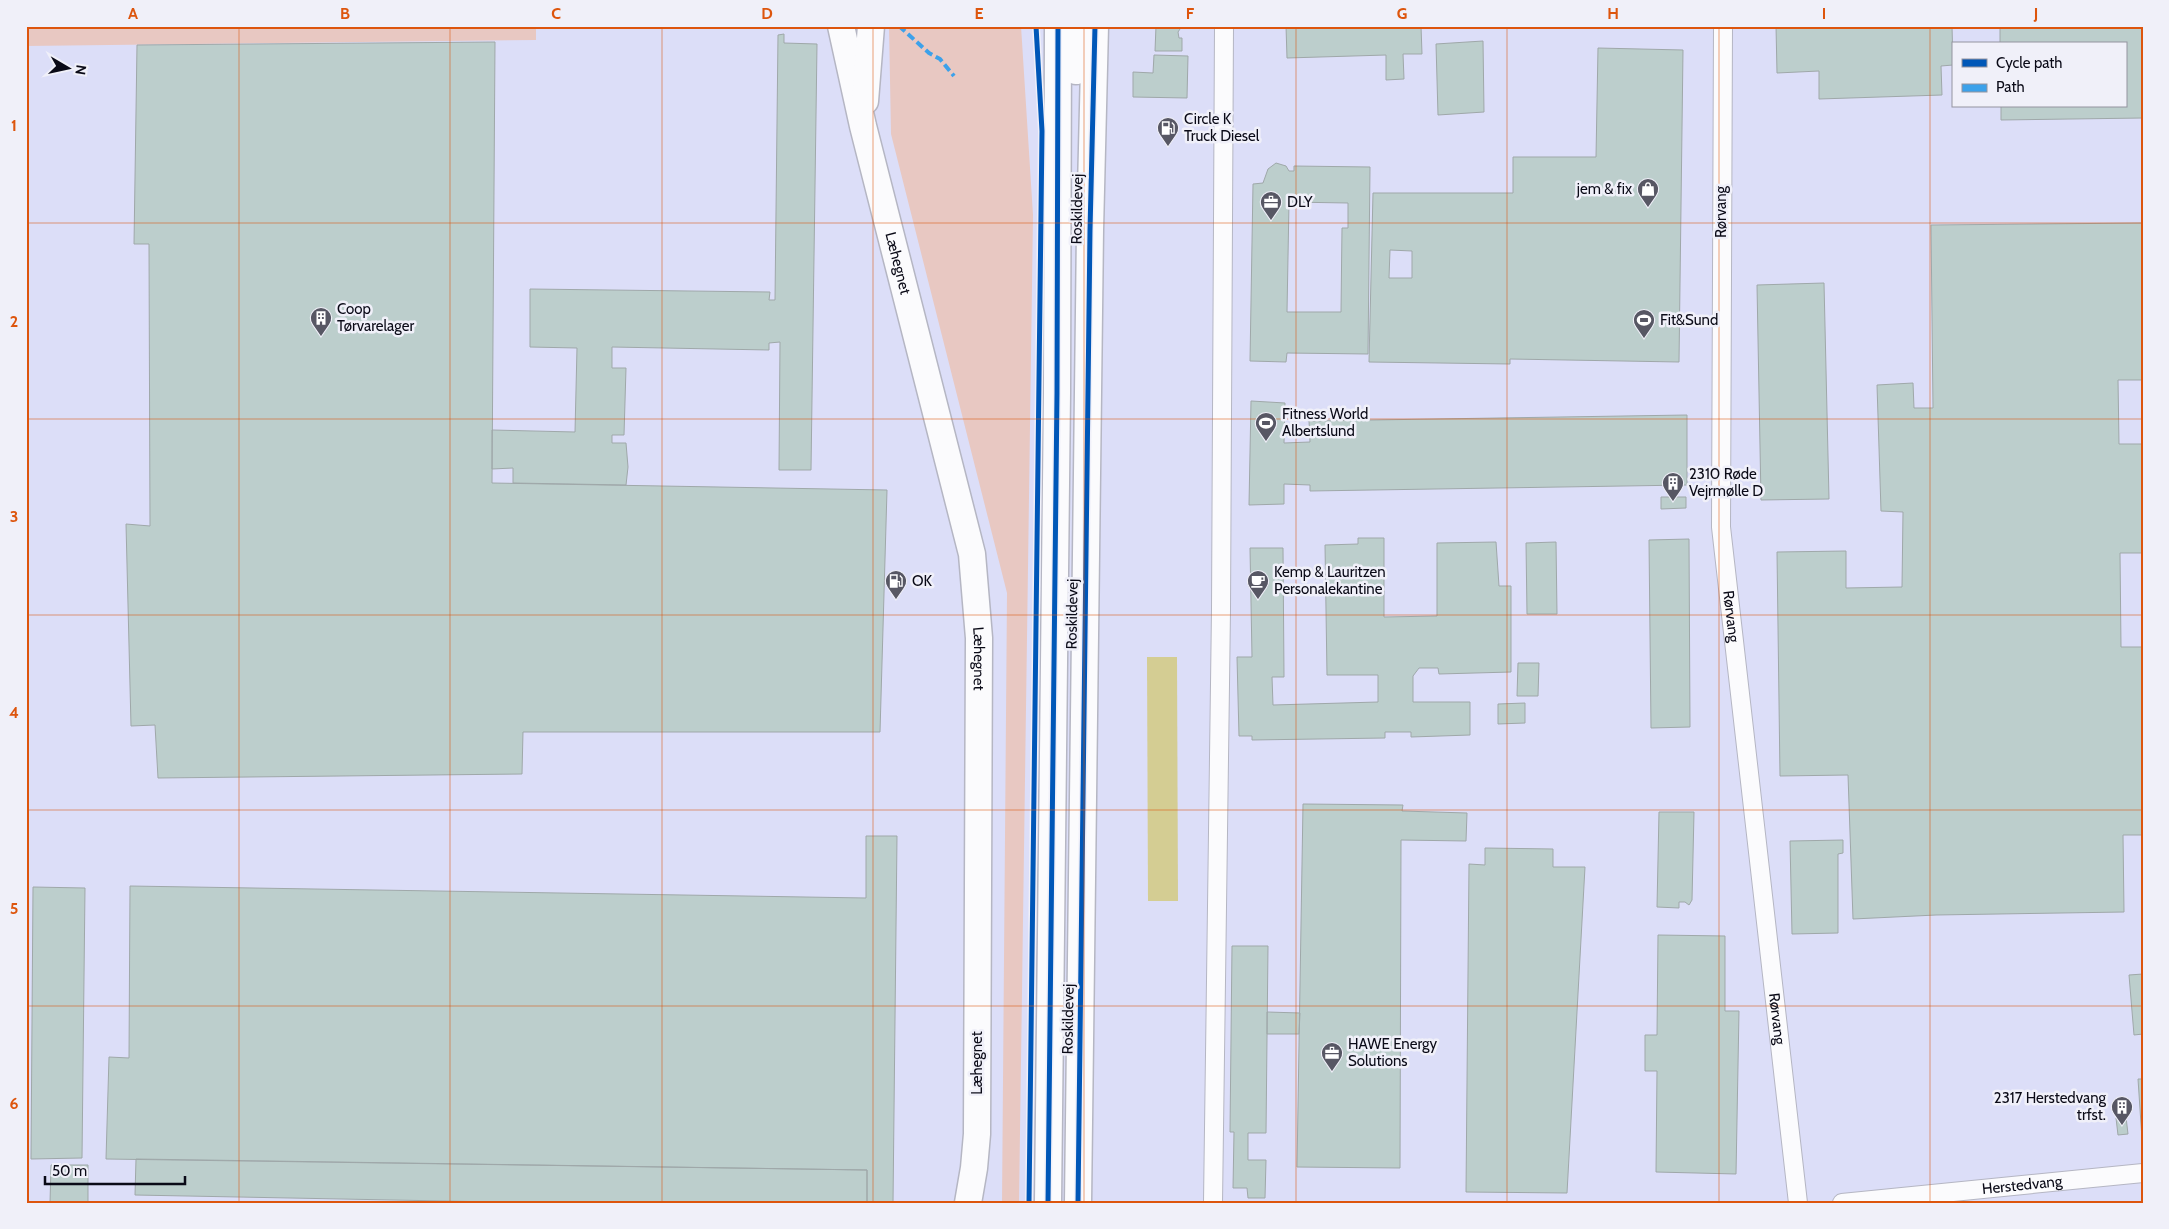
<svg xmlns="http://www.w3.org/2000/svg" width="2169" height="1229" font-family="Cabin,sans-serif">
<style>
.built{fill:#dcdef8;fill-rule:evenodd}
.green{fill:#e8c8c2}
.water{fill:#d4cd93}
.building{fill:#bccecc;stroke:#9fa8a9;fill-rule:evenodd}
.lines{fill:none;stroke-linecap:round;stroke-linejoin:round}
.street-casing{stroke:#b5b6c3;stroke-width:20}
.secondary-casing{stroke:#b5b6c3;stroke-width:29}
.street{stroke:#fbfbfd;stroke-width:18}
.secondary{stroke:#fbfbfd;stroke-width:26}
.quiet{stroke:#3ca1ea;stroke-width:4;stroke-dasharray:8 4;stroke-linecap:butt}
.cycleway-casing{stroke:#f0f0f9;stroke-width:8}
.cycleway{stroke:#0057b8;stroke-width:5}
.grid{fill:none;stroke:#dd550d;stroke-width:1;stroke-opacity:0.55}
.labels{text-anchor:middle;dominant-baseline:central;stroke-width:5;stroke-linejoin:round;paint-order:stroke}
.poi-label{font-size:15px;fill:#0a0a17;stroke:#f0f0f9;text-anchor:start}
.street-label{font-size:15px;fill:#0a0a17;stroke:#f0f0f9}
.neatline{fill:none;stroke:#dd550d;stroke-width:2}
.grid-label{font-size:16px;text-anchor:middle;font-weight:bold;fill:#dd550d}
</style>
<rect width="100%" height="100%" fill="#e6e7f4"/>
<!-- built -->
<path class="built" d="M 563,26 L 2143,26 L 2143,1203 L 26,1203 L 26,40 ZM 1953,44 L 2125,44 L 2125,106 L 1953,106 Z"/>
<!-- green -->
<path class="green" d="M 26,26 L 536,26 L 536,40 L 26,46 Z
M 889,26 L 1021,26 L 1033,215 L 1019,1203 L 1002,1203 L 1007,593 L 891,134 Z"/>
<!-- water -->
<path class="water" d="M 1147,657 L 1177,657 L 1178,901 L 1148,901 Z"/>
<!-- building -->
<path class="building" d="M 1156,26 L 1182,26 L 1178,32 L 1179,38 L 1182,38 L 1182,51 L 1155,51 Z
M 1286,26 L 1421,26 L 1422,54 L 1403,54 L 1404,79 L 1386,80 L 1386,55 L 1287,58 Z
M 1776,26 L 1952,26 L 1953,65 L 1941,66 L 1942,95 L 1819,99 L 1819,71 L 1777,73 Z
M 2000,26 L 2143,26 L 2143,118 L 2001,120 L 2001,106 L 2125,106 L 2125,44 L 2000,44 Z
M 784,34 L 784,43 L 817,44 L 811,470 L 779,470 L 780,342 L 769,343 L 769,350 L 612,347 L 612,368 L 626,368 L 624,435 L 612,435 L 612,443 L 626,443 L 628,467 L 626,485 L 513,483 L 513,468 L 492,469 L 492,430 L 575,432 L 577,348 L 530,347 L 530,289 L 770,292 L 769,300 L 775,300 L 778,35 Z
M 1483,41 L 1484,112 L 1438,115 L 1436,44 Z
M 495,42 L 492,483 L 887,490 L 880,732 L 523,732 L 522,774 L 158,778 L 155,725 L 131,726 L 126,524 L 150,526 L 149,244 L 134,244 L 137,45 Z
M 1598,48 L 1683,50 L 1679,362 L 1510,359 L 1510,364 L 1369,362 L 1373,193 L 1513,193 L 1513,157 L 1596,157 ZM 1390,250 L 1412,251 L 1412,278 L 1389,278 Z
M 1154,55 L 1188,56 L 1187,98 L 1133,97 L 1133,72 L 1153,73 Z
M 1276,163 L 1286,166 L 1289,171 L 1294,171 L 1294,166 L 1370,167 L 1368,354 L 1287,353 L 1286,362 L 1250,361 L 1253,184 L 1263,183 L 1268,169 ZM 1289,202 L 1348,203 L 1348,228 L 1342,228 L 1341,312 L 1287,312 Z
M 2143,223 L 2143,380 L 2118,380 L 2119,444 L 2143,444 L 2143,553 L 2120,553 L 2121,647 L 2143,647 L 2143,835 L 2123,835 L 2124,912 L 1936,915 L 1853,919 L 1848,775 L 1780,776 L 1777,552 L 1846,551 L 1846,588 L 1902,587 L 1903,512 L 1881,511 L 1877,385 L 1913,383 L 1914,408 L 1933,408 L 1931,225 Z
M 1824,283 L 1829,499 L 1761,500 L 1757,285 Z
M 1251,401 L 1285,403 L 1284,443 L 1310,442 L 1309,421 L 1687,415 L 1687,485 L 1310,491 L 1310,485 L 1284,484 L 1284,504 L 1249,505 Z
M 1661,497 L 1686,497 L 1686,508 L 1661,509 Z
M 1358,538 L 1384,538 L 1384,617 L 1437,616 L 1437,543 L 1496,542 L 1499,586 L 1511,586 L 1511,672 L 1439,674 L 1438,668 L 1419,668 L 1413,676 L 1413,702 L 1470,702 L 1470,735 L 1411,737 L 1411,732 L 1385,732 L 1385,738 L 1252,740 L 1252,736 L 1239,736 L 1237,657 L 1252,657 L 1250,548 L 1283,548 L 1284,677 L 1272,677 L 1273,705 L 1378,702 L 1378,675 L 1327,675 L 1325,545 L 1358,544 Z
M 1689,539 L 1690,727 L 1651,728 L 1649,540 Z
M 1556,542 L 1557,614 L 1527,614 L 1526,543 Z
M 1518,663 L 1539,663 L 1538,696 L 1517,696 Z
M 1525,703 L 1525,723 L 1498,724 L 1498,704 Z
M 1303,804 L 1403,805 L 1402,811 L 1467,813 L 1466,841 L 1401,840 L 1400,1168 L 1297,1167 Z
M 1659,812 L 1694,812 L 1692,900 L 1689,905 L 1685,902 L 1679,902 L 1679,908 L 1657,907 Z
M 866,836 L 897,836 L 893,1203 L 867,1203 L 867,1170 L 106,1159 L 109,1057 L 129,1058 L 130,886 L 866,898 Z
M 1843,840 L 1843,853 L 1838,854 L 1838,933 L 1792,934 L 1790,841 Z
M 1485,848 L 1553,849 L 1553,867 L 1585,867 L 1567,1193 L 1466,1192 L 1469,864 L 1485,865 Z
M 33,887 L 85,888 L 82,1158 L 31,1159 Z
M 1658,935 L 1725,936 L 1725,1011 L 1739,1011 L 1736,1174 L 1656,1172 L 1657,1071 L 1645,1071 L 1645,1035 L 1657,1035 Z
M 1232,946 L 1268,946 L 1266,1133 L 1248,1133 L 1248,1160 L 1266,1160 L 1265,1198 L 1248,1198 L 1247,1188 L 1233,1188 L 1234,1132 L 1230,1132 Z
M 2143,974 L 2143,1034 L 2134,1035 L 2129,975 Z
M 1267,1012 L 1300,1013 L 1299,1034 L 1267,1034 Z
M 2138,1079 L 2143,1079 L 2142,1139 Z
M 2126,1117 L 2128,1134 L 2118,1135 L 2116,1118 Z
M 136,1159 L 867,1170 L 867,1203 L 547,1203 L 135,1195 Z
M 51,1165 L 88,1165 L 88,1203 L 50,1203 Z"/>
<g class="lines">
<!-- street casing -->
<g class="street-casing">
<g id="street">
<path id="s1" d="M 1723,26 L 1721,527 L 1798,1203"/>
<path d="M 1213,1203 L 1221,610 L 1224,26"/>
<path id="s2" d="M 1842,1203 L 2143,1173"/>
</g>
</g>
<!-- secondary casing -->
<g class="secondary-casing">
<g id="secondary">
<path id="s3" d="M 841,26 L 863,126 L 972,554 L 979,638 L 977,1134 L 974,1168 L 968,1203"/>
<path d="M 1076,71 L 1077,26"/>
<path d="M 865,101 L 871,26"/>
<path d="M 1048,1203 L 1057,393 L 1058,26"/>
<path d="M 1078,1203 L 1090,230 L 1095,26"/>
</g>
</g>
<!-- street -->
<use href="#street" class="street"/>
<!-- secondary -->
<use href="#secondary" class="secondary"/>
<!-- quiet -->
<path class="quiet" d="M 899,26 L 929,53 L 940,59 L 954,76"/>
<!-- cycleway casing -->
<g class="cycleway-casing">
<path id="cycleway" d="M 1029,1203 L 1042,131 L 1036,26
M 1048,1203 L 1057,393 L 1058,26
M 1078,1203 L 1090,230 L 1095,26"/>
</g>
<!-- cycleway -->
<use href="#cycleway" class="cycleway"/>
</g>
<!-- grid -->
<path class="grid" d="M 239,26 L 239,1203M 450,26 L 450,1203M 662,26 L 662,1203M 873,26 L 873,1203M 1084,26 L 1084,1203M 1296,26 L 1296,1203M 1507,26 L 1507,1203M 1719,26 L 1719,1203M 1930,26 L 1930,1203M 26,223 L 2143,223M 26,419 L 2143,419M 26,615 L 2143,615M 26,810 L 2143,810M 26,1006 L 2143,1006"/>
<!-- icons -->
<defs>
<g id="fuel-pin" transform="scale(1.125)"><path d="M0 17L-7.5 6A9.5 9.5 0 1 1 7.5 6Z" fill="#575764" stroke="#f0f0f9"/><path d="M-5.5-6h7V0h2V4h1.3V-2.5L3-4.5l.8-.8L6-3V5H2.5V1h-1V6h-7ZM-4.2-4.7v3.2H.2V-4.7Z" fill="#fff"/></g>
<g id="shop-pin" transform="scale(1.125)"><path d="M0 17L-7.5 6A9.5 9.5 0 1 1 7.5 6Z" fill="#575764" stroke="#f0f0f9"/><path d="M-5-2.5h2.3a2.7 3.5 0 0 1 5.4 0H5L5.5 6h-11ZM-1.5-2.5h3a1.5 2.3 0 0 0-3 0Z" fill="#fff"/></g>
<g id="office-pin" transform="scale(1.125)"><path d="M0 17L-7.5 6A9.5 9.5 0 1 1 7.5 6Z" fill="#575764" stroke="#f0f0f9"/><path d="M-6-3h4V-5.5h4V-3h4V5H-6ZM-1-4.5V-3h2v-1.5ZM-6 0V1H6V0Z" fill="#fff"/></g>
<g id="building-pin" transform="scale(1.125)"><path d="M0 17L-7.5 6A9.5 9.5 0 1 1 7.5 6Z" fill="#575764" stroke="#f0f0f9"/><path d="M-4-6H4V6H1V3H-1V6H-4ZM-2.5-4.3h1.7v1.8h-1.7ZM.8-4.3h1.7v1.8H.8ZM-2.5-1h1.7V.8h-1.7ZM.8-1h1.7V.8H.8Z" fill="#fff"/></g>
<g id="stadium-pin" transform="scale(1.125)"><path d="M0 17L-7.5 6A9.5 9.5 0 1 1 7.5 6Z" fill="#575764" stroke="#f0f0f9"/><path d="M0-5a6.5 5 0 1 0 0 10a6.5 5 0 1 0 0-10ZM-3.5-1.8h7v3.6h-7Z" fill="#fff"/></g>
<g id="cafe-pin" transform="scale(1.125)"><path d="M0 17L-7.5 6A9.5 9.5 0 1 1 7.5 6Z" fill="#575764" stroke="#f0f0f9"/><path d="M-5.5-4.5H6V0H3Q3 3.5 0 3.5H-2.5Q-5.5 3.5-5.5 0ZM3-3.2v2h1.7v-2ZM-6 4.5H4V6H-6Z" fill="#fff"/></g>
</defs>
<g fill-rule="evenodd">
<use href="#fuel-pin" x="1168" y="128"/>
<use href="#shop-pin" x="1648" y="189"/>
<use href="#office-pin" x="1271" y="202"/>
<use href="#building-pin" x="321" y="318"/>
<use href="#stadium-pin" x="1644" y="320"/>
<use href="#stadium-pin" x="1266" y="423"/>
<use href="#building-pin" x="1673" y="483"/>
<use href="#fuel-pin" x="896" y="581"/>
<use href="#cafe-pin" x="1258" y="581"/>
<use href="#office-pin" x="1332" y="1053"/>
<use href="#building-pin" x="2122" y="1107"/>
</g>
<g class="labels">
<!-- poi labels -->
<g class="poi-label">
<text x="1184" y="119">Circle K<tspan x="1184" dy="17">Truck Diesel</tspan></text>
<text x="1632" y="189" text-anchor="end">jem &amp; fix</text>
<text x="1287" y="202">DLY</text>
<text x="337" y="309">Coop<tspan x="337" dy="17">Tørvarelager</tspan></text>
<text x="1660" y="320">Fit&amp;Sund</text>
<text x="1282" y="414">Fitness World<tspan x="1282" dy="17">Albertslund</tspan></text>
<text x="1689" y="474">2310 Røde<tspan x="1689" dy="17">Vejrmølle D</tspan></text>
<text x="1274" y="572">Kemp &amp; Lauritzen<tspan x="1274" dy="17">Personalekantine</tspan></text>
<text x="912" y="581">OK</text>
<text x="1348" y="1044">HAWE Energy<tspan x="1348" dy="17">Solutions</tspan></text>
<text x="2106" y="1098" text-anchor="end">2317 Herstedvang<tspan x="2106" dy="17">trfst.</tspan></text>
</g>
<!-- street labels -->
<g class="street-label">
<text transform="translate(1077 209) rotate(-89)">Roskildevej</text>
<text transform="translate(1721 212) rotate(-90)">Rørvang</text>
<text stroke="none"><textPath href="#s3" startOffset="244">Læhegnet</textPath></text>
<text transform="translate(1072 614) rotate(-89)">Roskildevej</text>
<text stroke="none"><textPath href="#s1" startOffset="591">Rørvang</textPath></text>
<text stroke="none"><textPath href="#s3" startOffset="649">Læhegnet</textPath></text>
<text stroke="none"><textPath href="#s1" startOffset="996">Rørvang</textPath></text>
<text transform="translate(1068 1019) rotate(-89)">Roskildevej</text>
<text transform="translate(977 1063) rotate(-90)">Læhegnet</text>
<text stroke="none"><textPath href="#s2" startOffset="181">Herstedvang</textPath></text>
</g>
</g>
<!-- border -->
<rect width="2169" height="1229" fill="none" stroke="#f0f0f9" stroke-width="55"/>
<!-- legend -->
<rect x="1952" y="42" width="175" height="65" fill="#f0f0f9" stroke="#94949f"/>
<rect x="1962" y="59" width="25" height="8" fill="#0057b8" stroke="#94949f"/>
<text x="1996" y="68" font-size="15" fill="#0a0a17">Cycle path</text>
<rect x="1962" y="84" width="25" height="8" fill="#3ca1ea" stroke="#94949f"/>
<text x="1996" y="92" font-size="15" fill="#0a0a17">Path</text>
<!-- north arrow -->
<g transform="translate(68 68) rotate(99)" stroke="#f0f0f9" stroke-width="4" paint-order="stroke">
<path d="M0-4L9 19L0 12L-9 19Z" fill="#0a0a17"/>
<text y="-8" font-size="14" font-weight="bold" text-anchor="middle" fill="#0a0a17">N</text>
</g>
<!-- scale -->
<path d="M45 1176v8h140v-8" fill="none" stroke="#0a0a17" stroke-width="2.5"/>
<text x="52" y="1176" font-size="15" fill="#0a0a17" stroke="#f0f0f9" stroke-width="4" paint-order="stroke">50 m</text>
<rect x="28" y="28" width="2114" height="1174" class="neatline"/>
<g class="grid-label">
<text x="133" y="19">A</text>
<text x="345" y="19">B</text>
<text x="556" y="19">C</text>
<text x="767" y="19">D</text>
<text x="979" y="19">E</text>
<text x="1190" y="19">F</text>
<text x="1402" y="19">G</text>
<text x="1613" y="19">H</text>
<text x="1824" y="19">I</text>
<text x="2036" y="19">J</text>
<text x="14" y="131">1</text>
<text x="14" y="327">2</text>
<text x="14" y="522">3</text>
<text x="14" y="718">4</text>
<text x="14" y="914">5</text>
<text x="14" y="1109">6</text>
</g>
</svg>
